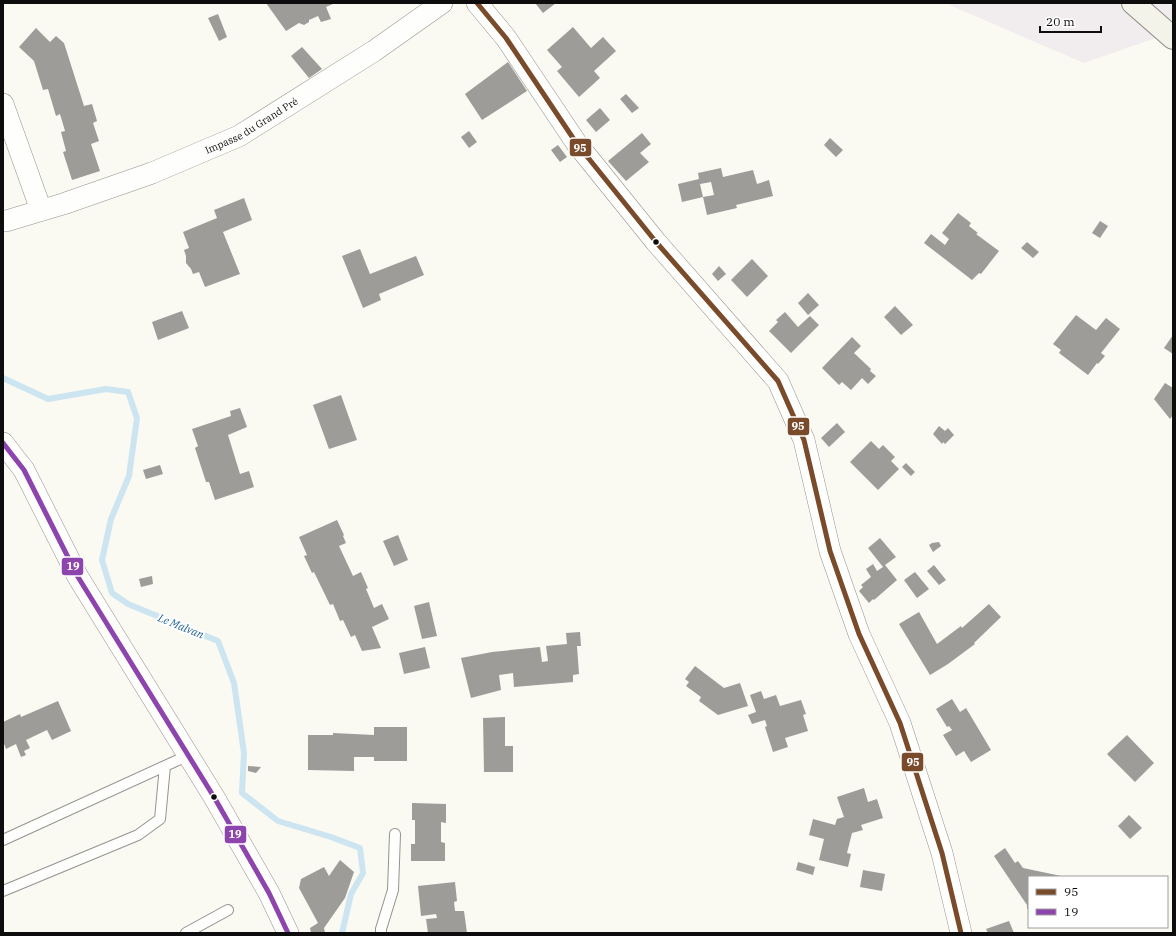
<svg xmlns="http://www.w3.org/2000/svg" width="1176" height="936" font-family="'IBM Plex Serif',serif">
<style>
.industrial{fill:#f1ecee}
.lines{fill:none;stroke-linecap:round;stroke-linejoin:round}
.stream{stroke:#cce5f1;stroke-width:6}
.building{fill:#9d9c98;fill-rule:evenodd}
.service-casing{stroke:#949390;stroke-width:12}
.minor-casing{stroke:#949390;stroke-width:22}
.secondary-casing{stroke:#8a8a87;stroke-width:24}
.service{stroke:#fefefd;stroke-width:10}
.minor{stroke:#fefefd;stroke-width:21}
.secondary{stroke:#f4f3ea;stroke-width:22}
.bus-1-casing{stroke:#fff;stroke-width:8}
.bus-2-casing{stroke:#fff;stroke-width:8}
.bus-1{stroke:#7a4b2a;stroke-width:5}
.bus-2{stroke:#8e44ad;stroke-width:5}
.bus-dot{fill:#0d0d0d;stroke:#fff;stroke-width:1.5}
.labels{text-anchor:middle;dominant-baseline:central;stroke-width:4;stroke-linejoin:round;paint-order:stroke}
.street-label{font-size:10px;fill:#0d0d0d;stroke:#fff}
.water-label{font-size:11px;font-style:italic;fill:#216394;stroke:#fff}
.line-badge{stroke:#fff;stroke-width:1.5}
.badge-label{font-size:11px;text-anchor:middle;font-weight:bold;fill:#fff}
</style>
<rect width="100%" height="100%" fill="#faf9f2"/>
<!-- industrial -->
<path class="industrial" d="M 945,3 L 1173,3 L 1173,32 L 1084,63 Z"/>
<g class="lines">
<!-- stream -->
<path class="stream" d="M 3,378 L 48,399 L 106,389 L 128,392 L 137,418 L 129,476 L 111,519 L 102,560 L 112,593 L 128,604 L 218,641 L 234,683 L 244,753 L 242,793 L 278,821 L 331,837 L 360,848 L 363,873 L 351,894 L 342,933"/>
</g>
<!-- building -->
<path class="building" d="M 266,3 L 335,3 L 326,7 L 331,19 L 321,22 L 318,16 L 309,20 L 309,22 L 304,25 L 299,23 L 286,31 Z
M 535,3 L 556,3 L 543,13 Z
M 218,14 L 227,37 L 219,41 L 208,18 Z
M 573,27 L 591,48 L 603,37 L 616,51 L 594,71 L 600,78 L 579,97 L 557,71 L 562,67 L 547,50 Z
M 36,28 L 50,42 L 56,36 L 64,43 L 84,106 L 92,104 L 97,121 L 93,123 L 99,141 L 91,144 L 100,171 L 72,180 L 63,152 L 66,151 L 61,132 L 65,131 L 60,114 L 56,116 L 48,89 L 43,90 L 34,61 L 19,47 Z
M 302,47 L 322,69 L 309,78 L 291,56 Z
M 508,62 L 527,91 L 482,120 L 465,94 Z
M 626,94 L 639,108 L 632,113 L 620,99 Z
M 600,108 L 610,120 L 596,132 L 586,120 Z
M 469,131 L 477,142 L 469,148 L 461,137 Z
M 642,133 L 651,144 L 640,153 L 649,162 L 626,181 L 608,161 Z
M 830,138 L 843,150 L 836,157 L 824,145 Z
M 558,145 L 567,157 L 560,162 L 551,150 Z
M 721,168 L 723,177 L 753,170 L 757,184 L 769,180 L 773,196 L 736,205 L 737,208 L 707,215 L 703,197 L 682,202 L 678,184 L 699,179 L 698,173 ZM 711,182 L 714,195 L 703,197 L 700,184 Z
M 244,198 L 252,220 L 223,232 L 240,274 L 205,287 L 199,272 L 193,274 L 191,269 L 186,263 L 186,256 L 184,250 L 189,248 L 183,232 L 217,218 L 214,210 Z
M 958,213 L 971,223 L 969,226 L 978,233 L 976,234 L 999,251 L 981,274 L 979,273 L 972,280 L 924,243 L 931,234 L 945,245 L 949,239 L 942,233 Z
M 1100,221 L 1108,226 L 1100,238 L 1092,233 Z
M 1027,242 L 1039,252 L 1033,258 L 1021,248 Z
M 360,249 L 370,274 L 416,256 L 424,275 L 379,294 L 381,300 L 363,308 L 342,256 Z
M 752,259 L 768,276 L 747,297 L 731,280 Z
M 719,266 L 726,274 L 718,281 L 712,274 Z
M 808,293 L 819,305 L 808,315 L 798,303 Z
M 895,306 L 913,325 L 901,335 L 884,317 Z
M 182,311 L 189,328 L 158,340 L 152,322 Z
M 785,312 L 798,327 L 810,316 L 819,325 L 791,353 L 769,331 L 778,322 L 776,320 Z
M 1076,315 L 1096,330 L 1106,318 L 1120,329 L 1101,353 L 1105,356 L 1098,364 L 1097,363 L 1088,375 L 1059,353 L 1061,350 L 1053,344 Z
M 1173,335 L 1173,354 L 1164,348 Z
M 852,337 L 861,346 L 854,353 L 871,369 L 870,371 L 876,376 L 868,384 L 862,378 L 851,390 L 842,382 L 839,385 L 822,368 Z
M 1165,383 L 1173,388 L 1173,415 L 1170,419 L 1154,399 Z
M 341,395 L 357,440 L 329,449 L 313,405 Z
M 240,408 L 247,427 L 228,435 L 240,474 L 249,471 L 254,487 L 215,500 L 209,482 L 206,482 L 195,448 L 198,446 L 192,429 L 231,416 L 230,411 Z
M 837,423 L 845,432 L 829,447 L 821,438 Z
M 939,426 L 945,431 L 948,428 L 954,435 L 945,444 L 943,442 L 942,444 L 933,434 Z
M 871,441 L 879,449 L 883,445 L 895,457 L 891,461 L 899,469 L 878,490 L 850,462 Z
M 906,463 L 915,472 L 911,476 L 902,467 Z
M 160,465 L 163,474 L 146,479 L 143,470 Z
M 337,520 L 344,535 L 343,536 L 346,543 L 339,546 L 353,576 L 361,572 L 368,588 L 366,589 L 374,608 L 382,604 L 389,619 L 372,627 L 381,648 L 362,651 L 355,635 L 351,637 L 343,620 L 340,621 L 333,604 L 330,605 L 314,572 L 312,573 L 304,556 L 307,555 L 299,537 Z
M 398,535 L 408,560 L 394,566 L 383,541 Z
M 880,538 L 896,557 L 885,565 L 897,580 L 874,600 L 873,599 L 869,603 L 859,591 L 863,587 L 861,585 L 871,577 L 866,569 L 873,564 L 877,571 L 883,567 L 868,548 Z
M 939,542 L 941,546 L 933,552 L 929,545 L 932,543 Z
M 934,565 L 946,580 L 939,585 L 927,571 Z
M 915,572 L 929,589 L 917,598 L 904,580 Z
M 152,576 L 153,584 L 141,587 L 139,579 Z
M 429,602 L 437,636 L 422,639 L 414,606 Z
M 989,604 L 1001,617 L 974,643 L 975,644 L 948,664 L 930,675 L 899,624 L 919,612 L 937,644 L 961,626 L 962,628 Z
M 580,632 L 581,646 L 577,646 L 579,674 L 573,675 L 573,682 L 514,687 L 513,673 L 499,675 L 501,690 L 471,698 L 461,658 L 492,652 L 540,647 L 542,662 L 548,661 L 546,646 L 567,644 L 566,633 Z
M 425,647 L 430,668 L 404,674 L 399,653 Z
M 695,666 L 724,688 L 740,683 L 748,706 L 718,715 L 699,701 L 701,697 L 686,686 L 689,682 L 685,679 Z
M 761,691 L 764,699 L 776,695 L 780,706 L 801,700 L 806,714 L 803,715 L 808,731 L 785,738 L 788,747 L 773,752 L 765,727 L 767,726 L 765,720 L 752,724 L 748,715 L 756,712 L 750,695 Z
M 952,699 L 960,712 L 966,708 L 991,750 L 971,762 L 964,751 L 956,756 L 943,735 L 952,730 L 949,726 L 947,727 L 936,709 Z
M 58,701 L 71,731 L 52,740 L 47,730 L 26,740 L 30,748 L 24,751 L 26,755 L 21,757 L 16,744 L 6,749 L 3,741 L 3,722 L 20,714 L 21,717 Z
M 505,717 L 505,746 L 513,746 L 513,772 L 484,772 L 483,718 Z
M 374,727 L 407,727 L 407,761 L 374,761 L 374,757 L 354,757 L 354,771 L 308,770 L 308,735 L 333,735 L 333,733 L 374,735 Z
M 1127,735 L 1154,763 L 1135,782 L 1107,754 Z
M 248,766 L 261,767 L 256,773 L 248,771 Z
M 864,788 L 868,802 L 877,799 L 883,818 L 861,825 L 863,830 L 852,833 L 847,853 L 851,854 L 848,867 L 819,860 L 824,839 L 809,835 L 813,819 L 835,825 L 837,819 L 844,817 L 837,797 Z
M 412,803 L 446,804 L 446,823 L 441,822 L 441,842 L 445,843 L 445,861 L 411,861 L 411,844 L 415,844 L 415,820 L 412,820 Z
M 1129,815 L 1142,828 L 1130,839 L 1118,826 Z
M 1005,848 L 1015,863 L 1018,861 L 1023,868 L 1066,877 L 1029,877 L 1029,909 L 1027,909 L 1027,905 L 994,856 Z
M 340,860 L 354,872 L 345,898 L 324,928 L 325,933 L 311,933 L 310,928 L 318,923 L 299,888 L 301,879 L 324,867 L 329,876 Z
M 798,862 L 815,867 L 813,875 L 796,870 Z
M 863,870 L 885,874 L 882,891 L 860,887 Z
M 455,882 L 457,901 L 454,902 L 455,911 L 464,911 L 467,933 L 428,933 L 426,919 L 437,918 L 436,914 L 421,916 L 418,886 Z
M 1009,921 L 1014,933 L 988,933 L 986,929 Z"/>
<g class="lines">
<!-- service casing -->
<g class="service-casing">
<path id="service" d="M 3,840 L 189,755
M 3,891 L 138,835 L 160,819 L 165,766
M 186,933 L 228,910
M 381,933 L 381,929 L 393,890 L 395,834"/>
</g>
<!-- minor casing -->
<g class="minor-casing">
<g id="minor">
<path d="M 477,3 L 506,38 L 577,144 L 656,242 L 778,381 L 804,440 L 830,551 L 859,634 L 900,723 L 942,853 L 961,933"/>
<path d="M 3,104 L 41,210"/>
<path id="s1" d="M 6,221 L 63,204 L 152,173 L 239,136 L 374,51 L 442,3"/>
<path d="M 3,443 L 24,470 L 78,577 L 214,797 L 269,893 L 288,933"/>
</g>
</g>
<!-- secondary casing -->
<g class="secondary-casing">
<path id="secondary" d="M 1133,3 L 1173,38"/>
</g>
<!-- service -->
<use href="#service" class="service"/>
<!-- minor -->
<use href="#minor" class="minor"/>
<!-- secondary -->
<use href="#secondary" class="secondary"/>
<!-- bus-1 casing -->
<g class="bus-1-casing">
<path id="bus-1" d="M 477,3 L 506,38 L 577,144 L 656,242 L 778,381 L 804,440 L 830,551 L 859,634 L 900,723 L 942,853 L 961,933"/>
</g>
<!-- bus-2 casing -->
<g class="bus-2-casing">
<path id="bus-2" d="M 3,443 L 24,470 L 78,577 L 214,797 L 269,893 L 288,933"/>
</g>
<!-- bus-1 -->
<use href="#bus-1" class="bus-1"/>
<!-- bus-2 -->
<use href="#bus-2" class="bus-2"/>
</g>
<!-- markers -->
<g class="bus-dot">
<circle cx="656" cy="242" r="3.5"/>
<circle cx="214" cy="797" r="3.5"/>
</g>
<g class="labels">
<!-- street labels -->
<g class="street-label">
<text stroke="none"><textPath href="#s1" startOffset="264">Impasse du Grand Pré</textPath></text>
</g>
<!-- water labels -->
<g class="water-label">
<text transform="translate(181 626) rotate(22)">Le Malvan</text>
</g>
</g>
<g class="line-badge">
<rect x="569" y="138" width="23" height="19" rx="4" fill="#7a4b2a"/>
<rect x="787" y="417" width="23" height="19" rx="4" fill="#7a4b2a"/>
<rect x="61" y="557" width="23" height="19" rx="4" fill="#8e44ad"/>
<rect x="901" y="752" width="23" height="20" rx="4" fill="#7a4b2a"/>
<rect x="224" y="825" width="23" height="19" rx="4" fill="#8e44ad"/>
</g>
<g class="badge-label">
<text x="580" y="152">95</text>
<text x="798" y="430">95</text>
<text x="73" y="570">19</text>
<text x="913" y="766">95</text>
<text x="235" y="838">19</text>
</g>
<!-- border -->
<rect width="1176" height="936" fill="none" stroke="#0d0d0d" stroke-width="8"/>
<!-- legend -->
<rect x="1028" y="876" width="140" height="52" fill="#ffffff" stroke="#9e9e9e"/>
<rect x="1036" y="889" width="20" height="6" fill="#7a4b2a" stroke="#9e9e9e"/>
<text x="1064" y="896" font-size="12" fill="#0d0d0d">95</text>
<rect x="1036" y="909" width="20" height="6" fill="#8e44ad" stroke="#9e9e9e"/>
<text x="1064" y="916" font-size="12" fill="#0d0d0d">19</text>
<!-- scale -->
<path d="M1040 26v6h61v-6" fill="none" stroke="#0d0d0d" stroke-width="2"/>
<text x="1046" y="26" font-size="12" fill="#0d0d0d" stroke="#ffffff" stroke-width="3" paint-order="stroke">20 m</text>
</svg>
